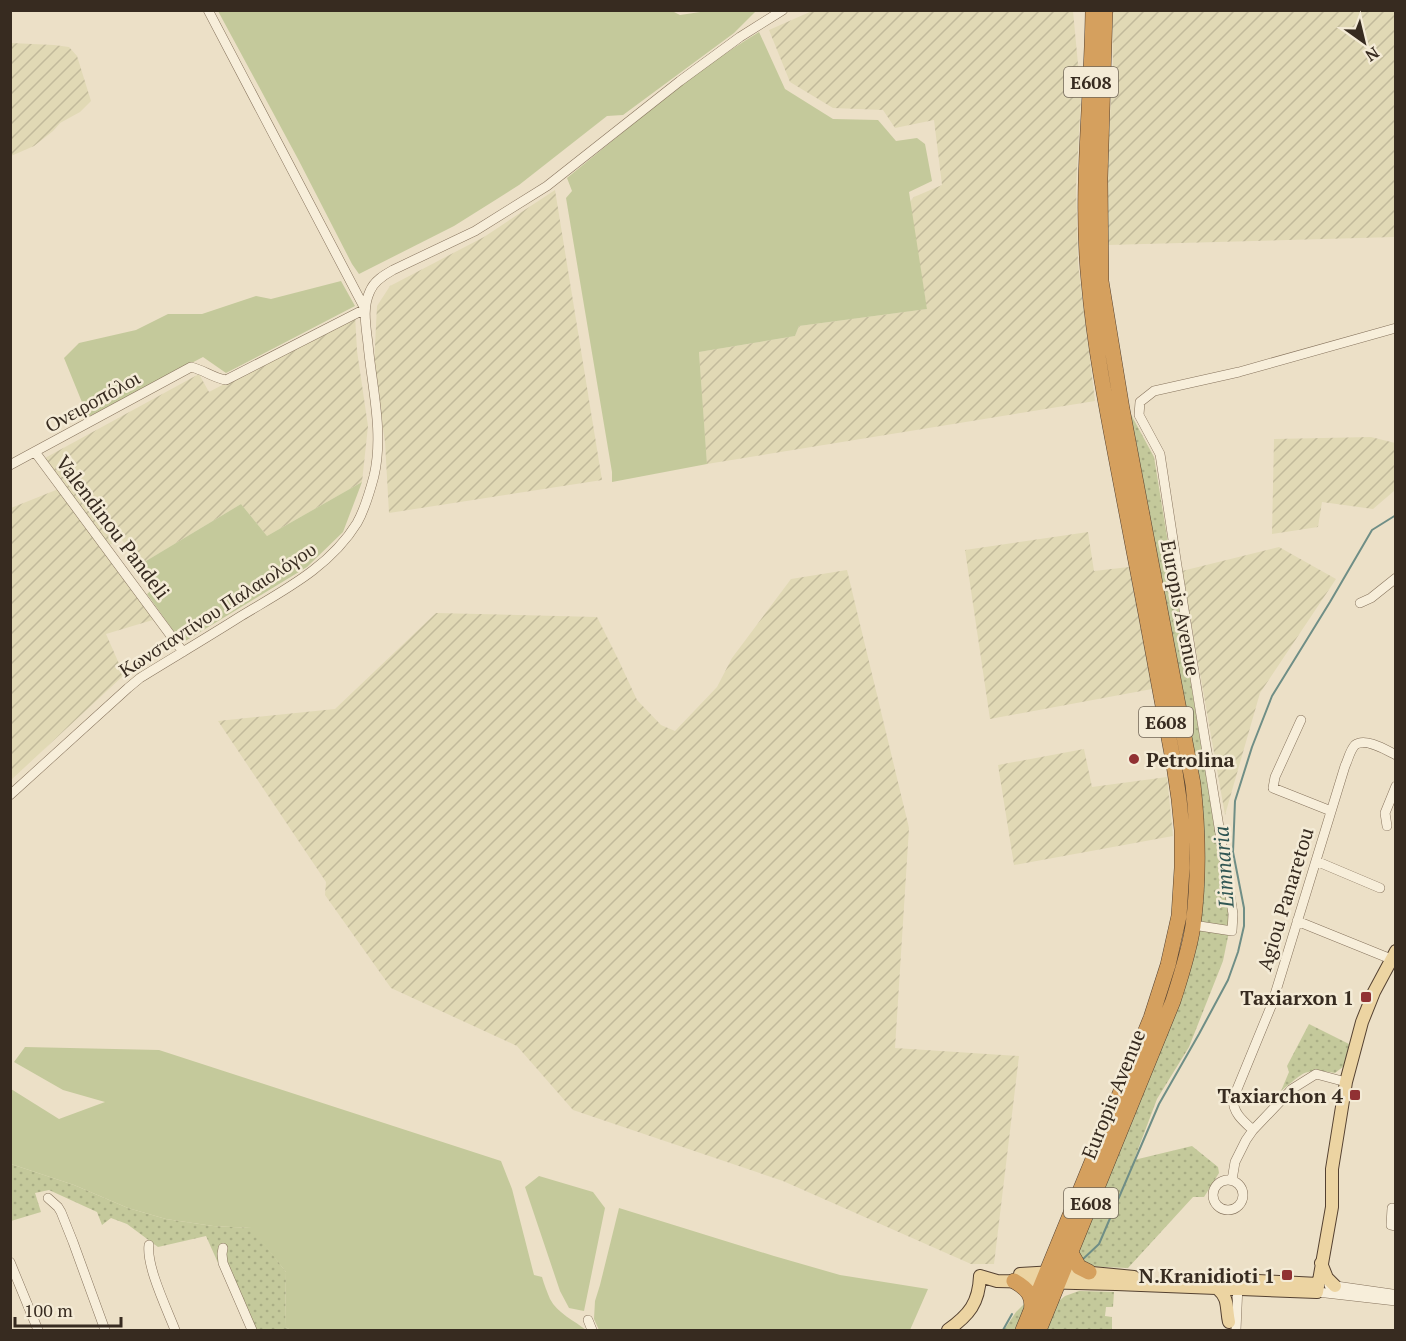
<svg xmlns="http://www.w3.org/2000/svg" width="1406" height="1341" font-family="'PT Serif',serif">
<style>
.farmland{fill:url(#farmland-furrows)}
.grass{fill:#c4c99b}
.park{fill:url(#park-dots)}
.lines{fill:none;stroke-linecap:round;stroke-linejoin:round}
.stream{stroke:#6f8e86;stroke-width:2}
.minor-casing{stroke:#86735d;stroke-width:10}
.major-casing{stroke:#544131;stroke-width:14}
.highway-casing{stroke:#544131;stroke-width:16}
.minor{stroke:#f7eeda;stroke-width:9}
.major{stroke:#ecd4a2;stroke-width:12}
.highway{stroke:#d5a05e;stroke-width:15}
.poi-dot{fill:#913133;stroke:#f4ebd6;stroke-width:2}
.labels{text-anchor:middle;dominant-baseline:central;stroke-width:5;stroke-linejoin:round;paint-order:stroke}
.shield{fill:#f4ebd6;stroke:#706557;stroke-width:1.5}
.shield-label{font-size:18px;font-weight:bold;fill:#372b20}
.street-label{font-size:20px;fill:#372b20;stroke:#f4ebd6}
.poi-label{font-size:20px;font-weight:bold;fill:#372b20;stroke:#f4ebd6;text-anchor:end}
.water-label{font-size:21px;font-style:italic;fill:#305653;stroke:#f4ebd6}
</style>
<defs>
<pattern id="farmland-furrows" width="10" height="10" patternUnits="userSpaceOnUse" patternTransform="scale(1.5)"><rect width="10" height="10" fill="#e1d9b5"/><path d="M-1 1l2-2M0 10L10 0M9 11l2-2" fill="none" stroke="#c2ba9b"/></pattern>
<pattern id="park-dots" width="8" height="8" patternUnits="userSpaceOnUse" patternTransform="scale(1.5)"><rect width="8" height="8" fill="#c4c99b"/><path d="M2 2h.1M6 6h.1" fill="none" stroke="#a9ad85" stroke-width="1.8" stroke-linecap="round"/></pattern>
</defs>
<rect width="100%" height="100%" fill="#ece0c7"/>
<!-- farmland -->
<path class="farmland" d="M 812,11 L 1073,11 L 1081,96 L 1076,187 L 1078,264 L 1095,401 L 707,464 L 699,352 L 795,336 L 799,326 L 927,309 L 909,203 L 914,197 L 942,185 L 934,120 L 895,128 L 883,110 L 833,108 L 790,82 L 769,30 Z
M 1112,11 L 1395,11 L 1395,237 L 1108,245 L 1105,205 L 1113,65 Z
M 11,43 L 54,45 L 69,47 L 77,56 L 91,101 L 80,112 L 60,123 L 53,131 L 34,146 L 11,156 Z
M 555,190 L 602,480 L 389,513 L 385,442 L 374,366 L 377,306 L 390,286 L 484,237 Z
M 355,314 L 357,351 L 368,426 L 362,482 L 267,536 L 241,504 L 141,564 L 121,539 L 102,549 L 156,619 L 106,634 L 124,675 L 11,780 L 11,508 L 66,486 L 45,458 L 199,374 L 209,392 Z
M 1371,437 L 1395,443 L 1396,487 L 1394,491 L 1373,509 L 1322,502 L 1318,527 L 1272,534 L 1274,439 Z
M 1088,532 L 1094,571 L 1129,567 L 1152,689 L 990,719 L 965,550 Z
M 1279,547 L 1336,579 L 1260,693 L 1225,815 L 1182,571 Z
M 847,570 L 909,828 L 895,1048 L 1019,1056 L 994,1264 L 971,1264 L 783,1181 L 573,1110 L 517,1046 L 391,988 L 325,895 L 326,882 L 218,721 L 335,709 L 436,613 L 597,617 L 619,661 L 637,700 L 661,725 L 675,731 L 717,687 L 732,658 L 791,579 Z
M 1084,749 L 1092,787 L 1167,777 L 1173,836 L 1014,865 L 998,765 Z"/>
<!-- grass -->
<path class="grass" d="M 672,11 L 680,15 L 707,11 L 756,11 L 734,33 L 623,115 L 607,116 L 519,185 L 497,199 L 454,226 L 359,274 L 352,264 L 298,159 L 218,11 Z
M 759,32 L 785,89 L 833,119 L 878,120 L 896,141 L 917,138 L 925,144 L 932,181 L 909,192 L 927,309 L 799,326 L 795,336 L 699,352 L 707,464 L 612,482 L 612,472 L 566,198 L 572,191 L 567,178 C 629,128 690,74 759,32 Z
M 341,281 L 355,306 L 226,373 L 203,357 L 88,417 L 64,358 L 79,343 L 136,330 L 168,314 L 202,314 L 256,296 L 271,299 Z
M 362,482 L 343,532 L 307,567 L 182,643 L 147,594 L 157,586 L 141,564 L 241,504 L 267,536 Z
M 25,1047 L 159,1050 L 501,1161 L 512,1189 L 534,1275 L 542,1277 C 544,1284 547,1292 550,1299 C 557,1313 575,1321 586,1330 L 291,1330 L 285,1327 L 286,1272 L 251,1228 L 213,1226 L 166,1219 L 128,1208 L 74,1185 L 11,1164 L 11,1089 L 59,1119 L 105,1102 L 63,1090 L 14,1062 Z
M 539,1176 L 593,1192 L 605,1208 L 584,1311 L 569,1308 L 560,1291 L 525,1187 Z
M 619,1208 L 774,1256 L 840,1275 L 928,1289 L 910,1330 L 599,1330 L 594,1319 L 595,1301 L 600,1285 Z"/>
<!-- park -->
<path class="park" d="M 1128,409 L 1154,457 L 1220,861 L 1232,917 L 1223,961 L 1189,1047 L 1157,1099 L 1134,1160 L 1192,1146 L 1218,1167 L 1219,1173 L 1204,1197 L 1193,1197 L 1128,1268 L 1081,1266 L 1076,1255 L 1193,947 L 1197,809 Z
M 1309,1024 L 1351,1045 L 1344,1066 L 1335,1073 C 1303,1068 1305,1072 1281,1091 L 1289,1072 L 1287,1066 Z
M 11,1164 L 74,1185 L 128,1208 L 166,1219 L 213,1226 L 252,1228 L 286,1272 L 285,1327 L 291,1330 L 248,1330 L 206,1236 L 158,1247 L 127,1224 L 111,1218 L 102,1225 L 97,1212 L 49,1190 L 35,1193 L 41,1212 L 11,1221 Z
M 1079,1291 L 1114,1292 L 1113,1307 L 1106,1307 L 1105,1316 L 1112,1317 L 1112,1330 L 1004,1330 L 1016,1312 L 1025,1303 L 1054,1305 L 1065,1296 Z"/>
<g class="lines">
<!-- stream -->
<path class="stream" d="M 1082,1260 L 1099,1244 L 1159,1104 L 1199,1034 L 1228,980 L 1238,952 L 1244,926 L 1244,908 L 1233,852 L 1235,801 L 1252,747 L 1272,696 L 1330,602 L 1372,530 L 1396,515
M 1003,1330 L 1012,1314"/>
<!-- minor casing -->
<g class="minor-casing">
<path id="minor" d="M 208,10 L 365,309
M 35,452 L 183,652
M 10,465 L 191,367 C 204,370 213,378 226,380 L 365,309
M 1360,603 L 1371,598 L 1396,578
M 1301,720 L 1275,777 L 1273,788 L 1331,811
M 10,795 L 128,688 L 140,678 C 174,657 208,637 241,616 C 284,590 330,567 357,523 C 365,509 370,491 374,476 C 384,433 372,388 368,344 C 366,326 362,308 370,291 C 374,281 384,275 393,270 L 475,231 L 547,186 L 680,81 L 740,37 L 783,10
M 1387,826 L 1385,813 L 1396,786
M 1316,861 L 1380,888
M 1297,921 L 1391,959
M 1193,925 L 1232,931 L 1233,914 L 1177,566 L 1160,454 L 1139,415 L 1140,402 L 1154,391 L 1239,372 L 1396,328
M 1253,1130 C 1243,1121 1233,1113 1233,1099 L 1272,1004 L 1345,766 C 1348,760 1350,750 1355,745 C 1365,737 1386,750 1396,755
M 1232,1180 L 1235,1162 L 1246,1140 L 1253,1130 L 1292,1089 L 1316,1074 L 1346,1082
M1213 1195a15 15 0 1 1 30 0a15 15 0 1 1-30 0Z
M 48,1198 L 58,1207 L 61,1212 L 73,1242 L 105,1330
M 1392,1208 L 1391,1225 L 1396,1226
M 149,1245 C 146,1266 167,1309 175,1330
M 223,1248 L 222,1254 L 223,1263 L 252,1330
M 10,1262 L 38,1330
M 1329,1285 L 1392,1294
M 1317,1292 L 1396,1301
M 588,1320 L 592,1330
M 1236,1330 L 1238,1285"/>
</g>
<!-- major casing -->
<g class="major-casing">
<path id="major" d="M 1321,1263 L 1327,1278 L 1335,1286
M 1020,1274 L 1071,1271 L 1134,1277
M 980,1276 L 997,1281 L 1116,1284 L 1317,1292 L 1332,1207 L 1332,1169 L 1346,1082 L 1362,1022 L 1374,992 L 1396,951
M 1191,1279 L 1239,1280 L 1318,1284
M 1218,1289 C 1229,1298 1226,1309 1229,1322
M 948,1330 C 969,1315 979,1303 980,1276"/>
</g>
<!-- highway casing -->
<g class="highway-casing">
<path id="highway" d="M 1071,1253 L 1079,1267 L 1089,1272
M 1014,1281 C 1028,1289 1034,1296 1031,1312
M 1023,1330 L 1151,1018 L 1168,965 L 1179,916 L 1182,868 L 1182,830 L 1179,799 L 1174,765 C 1157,673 1140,580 1122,488 C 1109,420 1095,352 1089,282 C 1080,192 1092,101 1093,10
M 1039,1330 L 1173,1001 C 1181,976 1189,952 1193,926 C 1199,880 1198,829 1193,784 L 1122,409 L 1101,281 L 1100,178 L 1105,10"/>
</g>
<!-- minor -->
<use href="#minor" class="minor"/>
<!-- major -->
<use href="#major" class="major"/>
<!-- highway -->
<use href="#highway" class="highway"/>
</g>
<!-- markers -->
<g class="poi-dot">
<circle cx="1134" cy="759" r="6"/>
<rect x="1360" y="991" width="12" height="12" rx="3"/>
<rect x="1349" y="1089" width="12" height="12" rx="3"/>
<rect x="1281" y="1269" width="12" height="12" rx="3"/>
</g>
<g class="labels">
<!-- shield labels -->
<g class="shield">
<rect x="1064" y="67" width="54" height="30" rx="4.5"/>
<rect x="1139" y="707" width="54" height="30" rx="4.5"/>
<rect x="1064" y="1188" width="54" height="30" rx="4.5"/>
</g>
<g class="shield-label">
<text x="1091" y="82">E608</text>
<text x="1166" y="722">E608</text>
<text x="1091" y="1203">E608</text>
</g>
<!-- street labels -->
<g class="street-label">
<text transform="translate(92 401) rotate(-29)">Ονειροπόλοι</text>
<text transform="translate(113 527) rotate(53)">Valendinou Pandeli</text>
<text transform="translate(1181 608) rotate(79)">Europis Avenue</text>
<text transform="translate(217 609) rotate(-33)">Κωνσταντίνου Παλαιολόγου</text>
<text transform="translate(1285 899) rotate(-73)">Agiou Panaretou</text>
<text transform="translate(1113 1094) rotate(-68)">Europis Avenue</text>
</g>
<!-- poi labels -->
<g class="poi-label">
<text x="1146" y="759" text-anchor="start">Petrolina</text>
<text x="1354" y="997">Taxiarxon 1</text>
<text x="1343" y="1095">Taxiarchon 4</text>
<text x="1275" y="1275">N.Kranidioti 1</text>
</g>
<!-- water labels -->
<g class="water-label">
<text transform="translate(1223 867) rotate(-94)">Limnaria</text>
</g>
</g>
<!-- border -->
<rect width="1406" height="1341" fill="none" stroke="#372b20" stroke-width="24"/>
<!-- north arrow -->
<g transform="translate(1364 42) rotate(146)" stroke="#f4ebd6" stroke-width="4.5" paint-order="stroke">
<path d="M0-4.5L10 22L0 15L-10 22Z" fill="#372b20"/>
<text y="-9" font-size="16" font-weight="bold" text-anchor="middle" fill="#372b20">N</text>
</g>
<!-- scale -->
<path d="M15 1317v9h106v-9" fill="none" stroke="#372b20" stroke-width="3"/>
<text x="24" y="1317" font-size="18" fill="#372b20" stroke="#f4ebd6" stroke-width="4.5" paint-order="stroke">100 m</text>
</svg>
